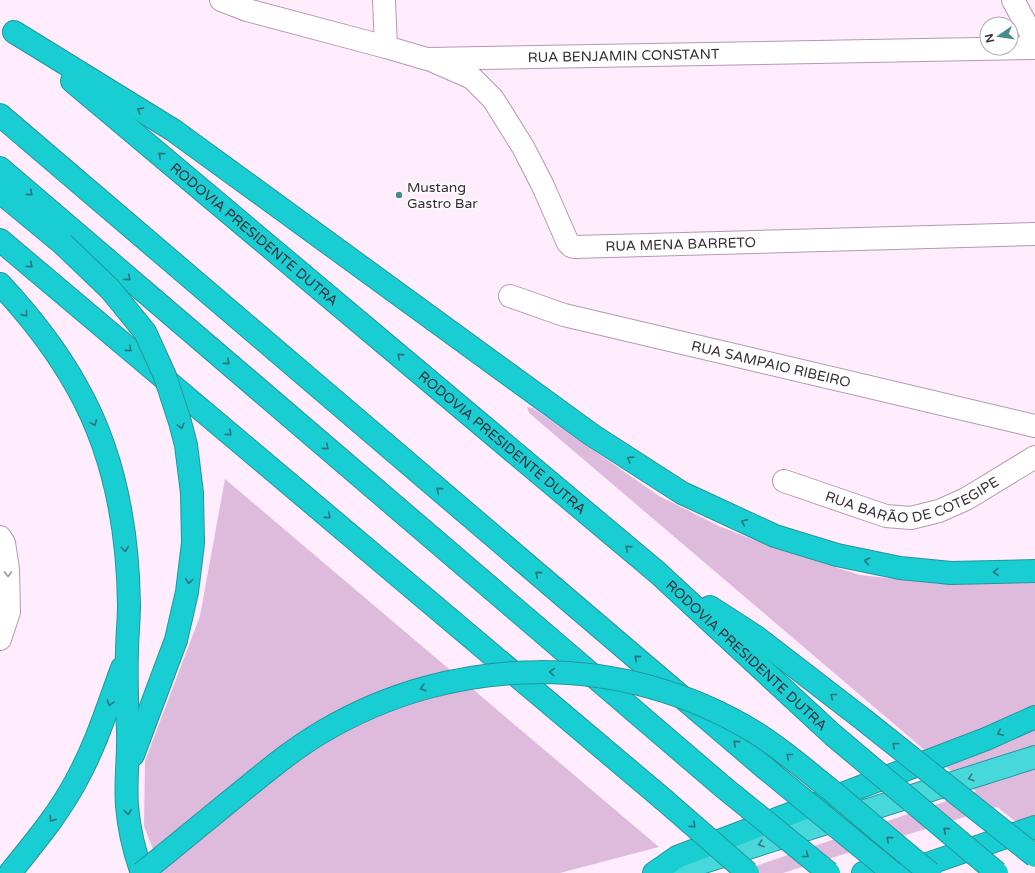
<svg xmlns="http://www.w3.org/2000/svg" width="1035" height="873" font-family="'Varela Round',sans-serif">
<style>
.green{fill:#debbdd}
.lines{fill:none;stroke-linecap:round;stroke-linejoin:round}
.minor-casing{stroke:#b498b3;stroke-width:24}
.trunk-casing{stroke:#24959c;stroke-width:24}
.motorway-casing{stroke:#24959c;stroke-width:24}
.minor{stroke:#fff;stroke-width:22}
.trunk{stroke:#47d8dc;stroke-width:22}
.motorway{stroke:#19ced3;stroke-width:22}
.motorway-bridge-casing{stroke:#24959c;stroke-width:24;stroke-linecap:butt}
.motorway-bridge{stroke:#19ced3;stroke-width:22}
.oneway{stroke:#2a757d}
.oneway2{stroke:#9b969b}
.oneway3{stroke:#3e7981}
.poi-dot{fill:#448c8e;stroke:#fff;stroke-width:1.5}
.labels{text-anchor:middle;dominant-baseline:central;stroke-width:3;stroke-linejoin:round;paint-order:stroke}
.street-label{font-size:14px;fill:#372c37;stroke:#fff}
.poi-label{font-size:14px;fill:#372c37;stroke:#fff;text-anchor:start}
</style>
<rect width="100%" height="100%" fill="#ffedfe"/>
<!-- green -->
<path class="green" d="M 527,407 L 533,408 L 659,496 L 719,526 L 769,546 L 860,575 L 941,584 L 1035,583 L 1035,837 L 997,807 L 783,873 L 735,873 L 976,791 L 921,747 L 529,413 Z
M 225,479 L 659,847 L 560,873 L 162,873 L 144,826 L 145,761 L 200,616 Z"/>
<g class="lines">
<!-- minor casing -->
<g class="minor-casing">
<g id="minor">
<path id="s1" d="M 221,0 L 247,10 L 386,47 L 427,59 L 1035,48"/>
<path d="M 384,0 L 386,47"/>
<path d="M 1013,0 L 1035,41"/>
<path id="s2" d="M 433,61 L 472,78 L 493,99 L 523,147 L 543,186 L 568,243 L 571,246 L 575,247 L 1035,234"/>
<path id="s3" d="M 510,296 L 564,315 L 1035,426"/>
<path id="s4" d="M 784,481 L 886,516 L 911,518 L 939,511 L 966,499 L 1035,457"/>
<path d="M 0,537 L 4,543 L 8,569 L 9,612 L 0,639"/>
</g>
</g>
<!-- trunk casing -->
<g class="trunk-casing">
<path id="trunk" d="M 669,873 L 1035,757"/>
</g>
<!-- motorway casing -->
<g class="motorway-casing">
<g id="motorway">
<path d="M 14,32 L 173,130 L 592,435 L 682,493 L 775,536 L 837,555 L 900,568 L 951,573 L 1035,571"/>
<path id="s5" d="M 72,81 L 658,573 L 833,735"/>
<path d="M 0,115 L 765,768"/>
<path d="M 0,168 L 722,786"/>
<path d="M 0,192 L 63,244"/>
<path d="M 0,240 L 663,799"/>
<path d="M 0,284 C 28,314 57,351 77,387 C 114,452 128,531 129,605 C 129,621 127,636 127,652 C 126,678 127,704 128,730 C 129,756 125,781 127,806 C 129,829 134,851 142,873"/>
<path d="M 710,607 L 755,636 L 864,720"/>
<path d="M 133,755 L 176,640 L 187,592 L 193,543"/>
<path d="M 10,873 C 33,844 58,815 76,781 C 96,745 108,706 122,668"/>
<path d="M 654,873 L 677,857 L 986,739 L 1035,717"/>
<path d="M 863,873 L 901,864"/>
<path d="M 901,873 L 1035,827"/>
</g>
</g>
<!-- minor -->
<use href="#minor" class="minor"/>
<!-- trunk -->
<use href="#trunk" class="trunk"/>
<!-- motorway -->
<use href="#motorway" class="motorway"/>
<!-- motorway-bridge casing -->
<g class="motorway-bridge-casing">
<path id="motorway-bridge" d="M 63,244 L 110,289 L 145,332 L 165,376 L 180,422 L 186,445 L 192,493 L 193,543
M 864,720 L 1035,856
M 833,735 L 997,873
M 765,768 L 893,873
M 722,786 L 829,873
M 663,799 L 748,873
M 142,873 C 175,846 208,819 241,792 C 267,771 293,749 322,732 C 455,653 623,651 756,733 C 783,750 807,771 832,791 C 865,819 897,846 930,873"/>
</g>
<!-- motorway-bridge -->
<use href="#motorway-bridge" class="motorway-bridge"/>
</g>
<!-- one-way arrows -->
<defs><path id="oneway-chevron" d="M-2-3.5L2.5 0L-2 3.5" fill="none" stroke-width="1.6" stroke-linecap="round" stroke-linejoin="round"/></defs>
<g class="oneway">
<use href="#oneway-chevron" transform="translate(140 110) rotate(-148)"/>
<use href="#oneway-chevron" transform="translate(161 155) rotate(-140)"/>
<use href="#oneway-chevron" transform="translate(30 193) rotate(41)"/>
<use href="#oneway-chevron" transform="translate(30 265) rotate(40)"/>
<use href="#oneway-chevron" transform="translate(128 278) rotate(41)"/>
<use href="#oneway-chevron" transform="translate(25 314) rotate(51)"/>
<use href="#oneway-chevron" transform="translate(129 349) rotate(40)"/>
<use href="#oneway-chevron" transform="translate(400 356) rotate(-140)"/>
<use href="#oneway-chevron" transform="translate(227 362) rotate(41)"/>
<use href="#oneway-chevron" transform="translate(94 423) rotate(68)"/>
<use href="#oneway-chevron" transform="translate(181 426) rotate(76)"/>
<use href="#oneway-chevron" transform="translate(229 433) rotate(40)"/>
<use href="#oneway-chevron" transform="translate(326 447) rotate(41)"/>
<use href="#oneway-chevron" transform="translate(630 459) rotate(-147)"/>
<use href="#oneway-chevron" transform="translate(439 490) rotate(-140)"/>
<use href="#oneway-chevron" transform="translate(328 516) rotate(40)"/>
<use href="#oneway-chevron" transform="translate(744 522) rotate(-155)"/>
<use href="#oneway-chevron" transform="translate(628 548) rotate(-140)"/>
<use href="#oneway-chevron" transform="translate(125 549) rotate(83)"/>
<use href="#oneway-chevron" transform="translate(867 561) rotate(-169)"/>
<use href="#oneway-chevron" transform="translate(996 572) rotate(179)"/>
<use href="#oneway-chevron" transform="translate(538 574) rotate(-140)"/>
<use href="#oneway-chevron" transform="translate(189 581) rotate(98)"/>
<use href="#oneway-chevron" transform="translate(637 658) rotate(-140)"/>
<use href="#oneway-chevron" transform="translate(552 672) rotate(-177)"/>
<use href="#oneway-chevron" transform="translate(423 688) rotate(164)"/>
<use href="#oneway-chevron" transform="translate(833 696) rotate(-142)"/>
<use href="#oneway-chevron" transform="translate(110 703) rotate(108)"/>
<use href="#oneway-chevron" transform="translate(1000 733) rotate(155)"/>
<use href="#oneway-chevron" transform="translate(736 743) rotate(-140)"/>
<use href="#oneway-chevron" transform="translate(895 745) rotate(-141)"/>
<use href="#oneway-chevron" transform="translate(789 756) rotate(-141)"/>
<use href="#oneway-chevron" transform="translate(128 812) rotate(83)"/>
<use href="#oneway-chevron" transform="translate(52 819) rotate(123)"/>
<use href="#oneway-chevron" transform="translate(693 825) rotate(41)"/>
<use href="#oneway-chevron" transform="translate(946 830) rotate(-140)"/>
<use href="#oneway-chevron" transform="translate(889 839) rotate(-140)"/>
<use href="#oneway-chevron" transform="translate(806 855) rotate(39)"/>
</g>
<use class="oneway2" href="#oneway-chevron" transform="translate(8 574) rotate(88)"/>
<g class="oneway3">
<use href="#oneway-chevron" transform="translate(971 778) rotate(162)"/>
<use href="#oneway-chevron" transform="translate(761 844) rotate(162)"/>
</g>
<!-- markers -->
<circle class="poi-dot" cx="399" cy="195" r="4"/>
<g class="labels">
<!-- street labels -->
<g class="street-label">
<text stroke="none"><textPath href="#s1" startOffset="411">RUA BENJAMIN CONSTANT</textPath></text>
<text stroke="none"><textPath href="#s5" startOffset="238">RODOVIA PRESIDENTE DUTRA</textPath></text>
<text stroke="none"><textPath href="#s2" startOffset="349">RUA MENA BARRETO</textPath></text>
<text stroke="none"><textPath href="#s3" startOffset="270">RUA SAMPAIO RIBEIRO</textPath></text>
<text stroke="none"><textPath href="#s5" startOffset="562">RODOVIA PRESIDENTE DUTRA</textPath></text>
<text stroke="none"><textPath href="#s4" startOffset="136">RUA BARÃO DE COTEGIPE</textPath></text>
<text stroke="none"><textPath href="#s5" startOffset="886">RODOVIA PRESIDENTE DUTRA</textPath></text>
</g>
<!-- poi labels -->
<g class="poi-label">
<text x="407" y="187">Mustang<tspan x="407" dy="16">Gastro Bar</tspan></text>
</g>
</g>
<!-- north arrow -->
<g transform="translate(999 36) rotate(257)"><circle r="19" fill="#ffffff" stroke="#afabaf"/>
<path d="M0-3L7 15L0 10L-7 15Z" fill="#448c8e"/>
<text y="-6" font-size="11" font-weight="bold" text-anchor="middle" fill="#372c37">N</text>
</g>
</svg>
